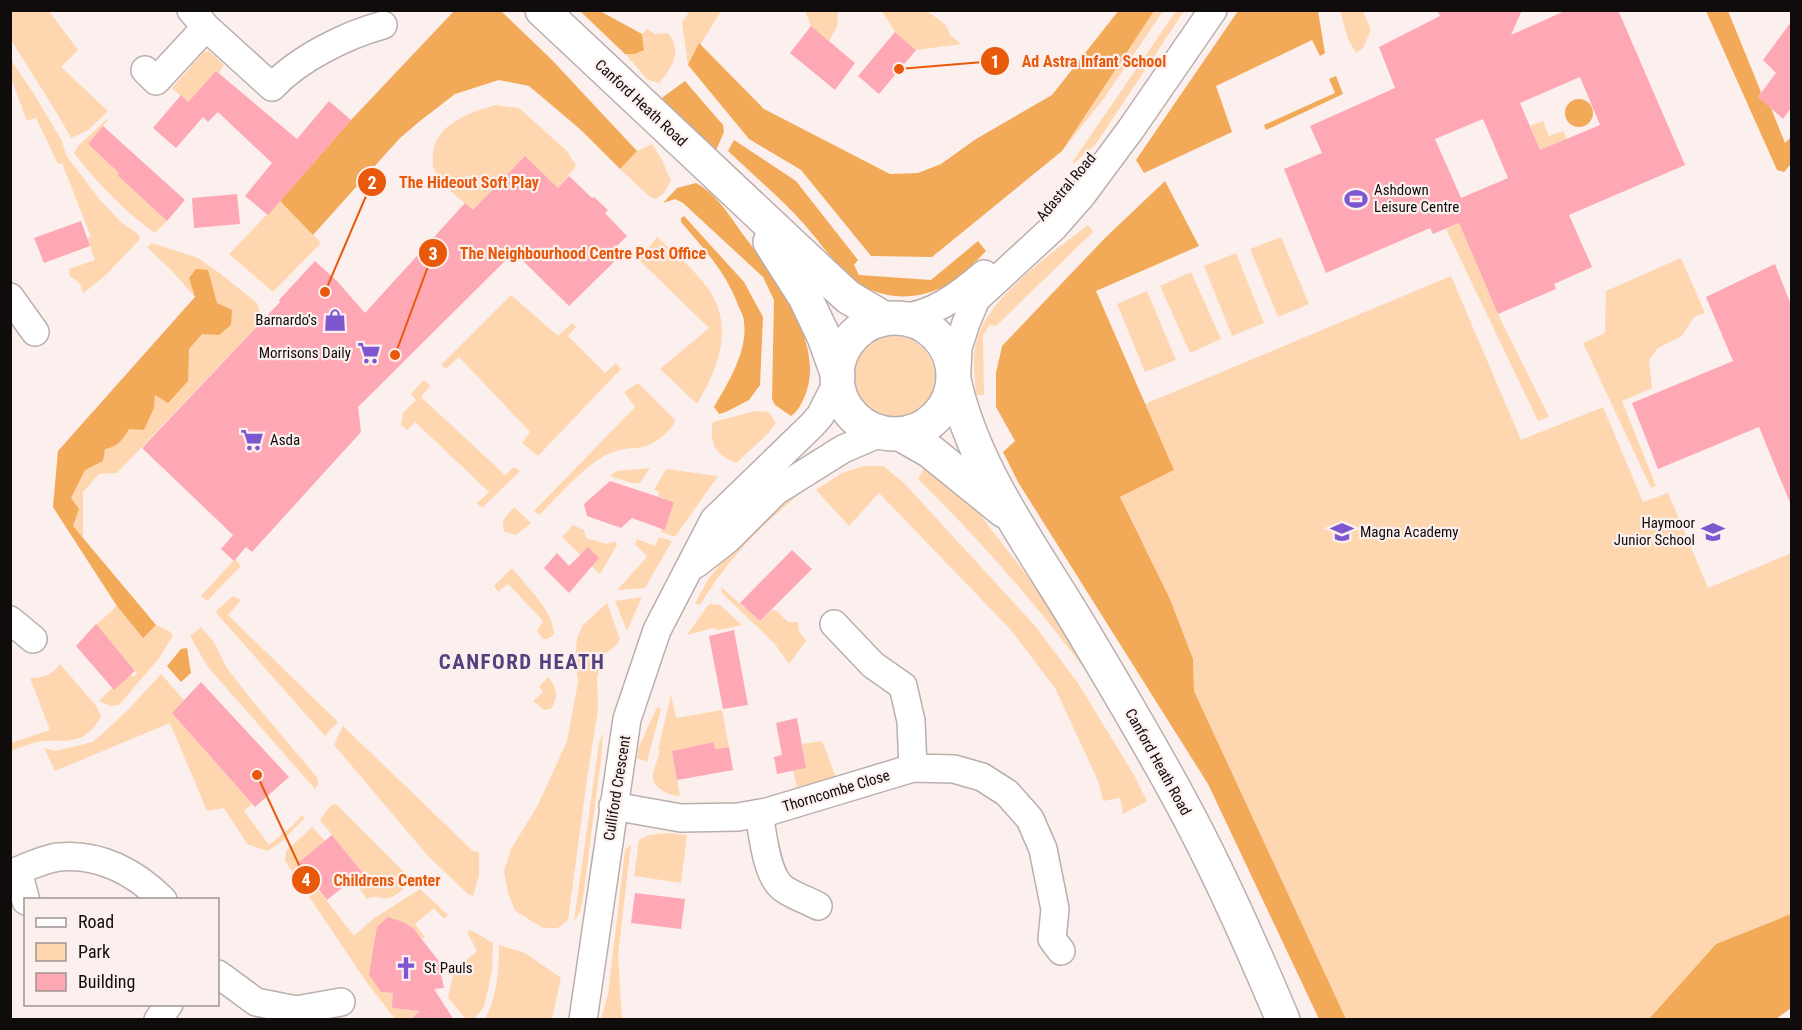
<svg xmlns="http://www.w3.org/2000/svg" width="1802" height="1030" font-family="'Roboto Condensed',sans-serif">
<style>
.green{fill:#fed7b0}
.forest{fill:#f2a958}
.building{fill:#fea7b5;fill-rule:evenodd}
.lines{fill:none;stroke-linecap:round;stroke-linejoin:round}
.minor-casing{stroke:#baafad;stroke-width:30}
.major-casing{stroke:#baafad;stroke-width:36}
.minor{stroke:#fff;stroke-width:27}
.major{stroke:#fff;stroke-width:33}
.labels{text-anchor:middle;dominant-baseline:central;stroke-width:4.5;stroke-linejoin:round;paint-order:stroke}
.street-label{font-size:15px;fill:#100c0b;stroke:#fcf0ee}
.poi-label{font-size:15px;fill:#100c0b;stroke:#fcf0ee;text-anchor:start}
.district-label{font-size:21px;font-weight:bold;letter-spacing:1.5px;fill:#52417f;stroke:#fcf0ee}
.leader{fill:none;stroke:#e8590c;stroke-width:2}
.callout-dot{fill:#e8590c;stroke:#fcf0ee;stroke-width:2}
.mark-label{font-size:18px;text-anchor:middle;font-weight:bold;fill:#fff}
.callout-label{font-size:16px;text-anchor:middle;font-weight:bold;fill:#e8590c;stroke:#fcf0ee;stroke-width:4.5;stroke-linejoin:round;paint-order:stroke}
</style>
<rect width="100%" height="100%" fill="#fcf0ee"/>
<!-- green -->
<path class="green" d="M 11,10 L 49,11 L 78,50 L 61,67 L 108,111 L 87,131 L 71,138 L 58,115 L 11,40 Z
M 690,11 L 721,11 L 688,65 L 682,22 Z
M 805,11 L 838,11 L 837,27 L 829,41 L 811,26 Z
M 882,11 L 927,11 L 946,25 L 950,35 L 961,44 L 916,50 L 895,32 Z
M 1154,11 L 1163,11 L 1105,97 L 1062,151 Z
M 1176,11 L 1184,11 L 1096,144 L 1073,164 L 1073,161 Z
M 1340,11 L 1363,11 L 1371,30 L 1363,48 L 1356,53 L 1348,39 Z
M 647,29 L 655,34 L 668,33 C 683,50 672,69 659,83 L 648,80 L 625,54 L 635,54 L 644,50 L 642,34 Z
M 209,51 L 224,65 L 219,73 L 216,71 L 188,102 L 172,88 L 204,52 Z
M 11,60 L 34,94 L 62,141 L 66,155 L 100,200 L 122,223 L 138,234 L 140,239 L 107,274 L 85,292 L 83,293 C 81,285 78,280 70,277 L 69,269 L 95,260 L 87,238 L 91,237 L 62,163 L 58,164 L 36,118 L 27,121 L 11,78 Z
M 495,105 L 519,108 L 567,151 L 576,166 L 558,188 L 525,156 L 473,210 C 459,198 441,186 434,169 C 432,166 433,160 433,155 C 434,125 470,112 495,105 Z
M 107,119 L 108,120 L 88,144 L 119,173 L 117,175 L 167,221 L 155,233 C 124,211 97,183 74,153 L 78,146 Z
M 1543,121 L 1549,136 L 1563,131 L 1567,139 L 1540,150 L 1530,126 Z
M 652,144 L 662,160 L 671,181 L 664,193 L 656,199 L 650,197 L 620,169 L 637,151 Z
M 280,201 L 321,243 L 273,292 L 229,254 Z
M 1459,223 L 1498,314 L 1549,417 L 1538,421 L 1446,229 Z
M 1088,225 L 1093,232 L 996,326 L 990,325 L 983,335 L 984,395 L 976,395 C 975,379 972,360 976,344 C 985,298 1051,254 1088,225 Z
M 657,237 C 673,252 693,268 707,287 C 735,326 719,367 697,404 L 660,369 L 709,328 L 639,260 Z
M 1281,237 L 1309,304 L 1278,317 L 1250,249 Z
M 152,243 L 198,258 L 221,274 L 257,303 L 262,321 L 117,473 L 99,474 L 83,492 L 83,539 L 156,625 L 169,631 L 173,635 L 160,657 L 119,705 L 110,706 L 99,701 L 113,687 L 131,675 L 133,677 L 137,673 L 96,625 L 117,606 L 53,507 L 58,451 L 195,297 L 172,271 L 147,247 Z
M 1236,253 L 1264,323 L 1232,336 L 1204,266 Z
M 1681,258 L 1705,313 L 1694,317 L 1682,336 L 1658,348 L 1649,360 L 1652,388 L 1622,401 L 1656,486 L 1651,488 L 1583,343 L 1603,334 L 1605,331 L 1606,291 Z
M 1191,272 L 1221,339 L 1190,353 L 1160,286 Z
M 1451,276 L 1521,440 L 1603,407 L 1643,502 L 1668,493 L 1708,588 L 1791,553 L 1791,914 L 1716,944 L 1649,1019 L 1346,1019 L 1194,691 L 1193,659 L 1170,599 L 1120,497 L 1174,470 L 1145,404 Z
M 1147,291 L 1176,360 L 1145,372 L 1117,304 Z
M 511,295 L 558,336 L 572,323 L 576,327 L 568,336 L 605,373 L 616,363 L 621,369 L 538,456 L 522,443 L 530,432 L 459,357 L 446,369 L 441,365 Z
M853 377a41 41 0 1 1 82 0a41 41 0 1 1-82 0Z
M 426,381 L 430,386 L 421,397 L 505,475 L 514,467 L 520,471 L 482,508 L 477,503 L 489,492 L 415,422 L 407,430 L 401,425 L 403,413 L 416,400 L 411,394 L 422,382 Z
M 638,383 L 675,420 C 674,427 669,430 664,435 C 642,454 636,444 613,452 C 589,460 558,497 539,515 L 534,511 L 635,407 L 624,392 Z
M 755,411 L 769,412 L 776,423 C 766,439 749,449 737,463 C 717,457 708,443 713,422 Z
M 928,461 L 967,498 L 1022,569 L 1087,664 L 1083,667 C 1033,600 977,537 918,479 Z
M 864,466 L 883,466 L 904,483 L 1036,627 L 1078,683 L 1134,775 L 1147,801 L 1123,814 L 1120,798 L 1103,801 L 1099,783 L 1055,688 L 1010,629 L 879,493 L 849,526 L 816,490 L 842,473 Z
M 650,468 L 640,483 L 631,483 L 610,476 L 617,471 Z
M 666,469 L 718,476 L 675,537 L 661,532 L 662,528 L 665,530 L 674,502 L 658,496 L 659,492 L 654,490 Z
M 817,480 C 771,516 730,554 700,605 L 695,603 L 709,578 L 730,552 L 776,504 Z
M 514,507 L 531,523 L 516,535 L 505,532 C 499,521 507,516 514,507 Z
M 573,525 L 584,530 L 586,538 L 607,544 L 615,541 L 617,545 L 600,574 L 562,537 Z
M 659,537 L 672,541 L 645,588 L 617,590 L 647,557 L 635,544 L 637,539 L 655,546 Z
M 235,559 L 241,566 L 207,601 L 201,596 Z
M 512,568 C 527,587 553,610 554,634 L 548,639 L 543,639 L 537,631 L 543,621 L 508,584 L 498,592 L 494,586 Z
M 721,587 L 760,621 L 772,610 L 777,611 L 788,622 L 798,622 L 799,631 L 806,641 L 789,664 L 774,643 L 722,593 Z
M 233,596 L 241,600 L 228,615 L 338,722 L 325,736 L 217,614 L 216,611 Z
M 642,597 L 627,631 L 615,601 Z
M 607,603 L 620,639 L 616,646 L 602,656 L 597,679 L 598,710 L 588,772 L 568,920 L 558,928 L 543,928 L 515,911 L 508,893 L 504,871 L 511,849 L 538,805 L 567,741 L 578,682 L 575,659 L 577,638 L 583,625 Z
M 709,604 L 720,605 L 742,625 L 719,630 L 713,628 L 687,635 Z
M 201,627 L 214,642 L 227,668 L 250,698 L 317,777 L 318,784 L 315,789 L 207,666 L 190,636 Z
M 60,664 L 97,707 L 101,717 C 84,745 71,740 43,741 C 32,742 20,748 11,751 L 11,743 L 50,730 L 30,678 C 44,678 52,675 60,664 Z
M 161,674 L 184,700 L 172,713 L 252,804 L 244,811 L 269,845 L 293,825 L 302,815 L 305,818 L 280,843 L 267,851 L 247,844 L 224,808 L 207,811 L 170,723 L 55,771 L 44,748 L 55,751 L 93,742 L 127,711 Z
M 548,677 C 557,687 559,697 551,709 L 544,710 L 533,701 L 543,692 L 539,687 Z
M 671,695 L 676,718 L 722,710 L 729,747 L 715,749 L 714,742 L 672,751 L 680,796 C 670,796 652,788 653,776 C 653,769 658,759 660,751 L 658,750 Z
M 657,707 L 661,709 L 647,762 L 637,758 L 638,749 Z
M 343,726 L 474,852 L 478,851 L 479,855 L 479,876 L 473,896 L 468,894 L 428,856 L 334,745 Z
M 603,732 L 601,760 L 583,897 L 580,912 L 574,921 L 599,743 Z
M 822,741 L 836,777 L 797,787 L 793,771 L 806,768 L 802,744 Z
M 336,804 L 413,881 C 406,886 396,898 387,898 C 378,899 375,894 367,899 L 353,880 L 362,872 L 320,820 L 330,806 Z
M 312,827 L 325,841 L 298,863 L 354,936 L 373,919 L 420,889 L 448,915 L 444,919 L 434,908 L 415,924 L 425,937 L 422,939 C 412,927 404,922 389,918 L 370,975 L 381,992 L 393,993 L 393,1008 L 420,1011 L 409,1019 L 395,1019 L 365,980 L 285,861 L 286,851 Z
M 666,833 L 687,835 L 681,883 L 634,876 L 639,840 L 649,835 Z
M 631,844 L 618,955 L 622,1019 L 601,1019 L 608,994 L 625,850 Z
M 471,930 L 493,943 L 492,971 L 484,1007 L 474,1019 L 466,1019 L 448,998 L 454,970 L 477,951 L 467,932 Z
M 499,945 L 525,953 L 561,978 L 552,1019 L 485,1019 C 497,997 499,971 499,945 Z"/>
<!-- forest -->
<path class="forest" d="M 1119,10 L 1154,11 L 1062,151 L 932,257 L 871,256 L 801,170 L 749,139 L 688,65 L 699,43 L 764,109 L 890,174 L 918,173 L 941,164 L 976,139 L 1052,95 Z
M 454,11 L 501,11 L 551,59 L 637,151 L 620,169 L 581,130 L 529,86 L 499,80 L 455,94 L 420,121 L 400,138 L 313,235 L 280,201 L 351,120 Z
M 580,11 L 600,11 L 642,34 L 644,50 L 635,54 L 625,54 Z
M 1238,11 L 1318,11 L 1325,53 L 1320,56 L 1312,40 L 1216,86 L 1232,132 L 1144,173 L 1136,160 Z
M 1706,11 L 1728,11 L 1761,92 L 1758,97 L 1771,108 L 1785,143 L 1791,137 L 1791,164 L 1784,172 L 1777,170 Z
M 1336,76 L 1343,94 L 1266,130 L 1264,125 L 1335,93 L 1329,79 Z
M 685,81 L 723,125 L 724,132 L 714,155 L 659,103 L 663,97 Z
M1565 113a14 14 0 1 1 28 0a14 14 0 1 1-28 0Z
M 734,140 L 796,181 L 858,260 L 854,265 L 859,275 L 931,280 L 978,241 L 986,251 C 977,260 969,269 959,277 C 925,303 878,304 846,273 C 831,259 818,240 804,224 C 781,198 753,175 728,151 Z
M 1165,181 L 1199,246 L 1096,291 L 1174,470 L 1120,497 L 1170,599 L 1193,659 L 1194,691 L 1346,1019 L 1319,1019 L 1208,784 L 1018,482 L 1003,452 L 1015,441 L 996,407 L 996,373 L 1002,346 L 1106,237 Z
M 696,183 C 717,194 731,218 745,237 C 774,276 828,346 804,398 C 801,405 797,412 791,416 L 775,405 L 772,399 L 774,300 L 763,277 L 683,203 L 675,199 L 663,203 L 677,188 Z
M 684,216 L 744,282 L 763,317 L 760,385 L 749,400 L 726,412 L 719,414 L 714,407 C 728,383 748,351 744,322 C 744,316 740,310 738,305 C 726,272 703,248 681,222 L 681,218 Z
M 196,269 L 208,270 L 217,303 L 232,310 L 231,325 L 219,335 L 202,334 L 189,349 L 188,381 L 168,403 L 155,395 L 154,408 L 144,430 L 129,429 C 123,439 118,447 105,449 L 103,461 L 85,470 L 71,498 L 79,509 L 73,526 L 156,625 L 143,638 L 117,606 L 53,507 L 58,451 L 195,297 L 189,278 Z
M 187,648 L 191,673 L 181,682 L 167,666 L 181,649 Z
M 1791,914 L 1791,1008 L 1776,1019 L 1649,1019 L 1716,944 Z"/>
<!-- building -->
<path class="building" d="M 1437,10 L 1522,10 L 1511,35 L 1567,10 L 1618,10 L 1685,165 L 1569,215 L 1592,267 L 1554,284 L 1556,289 L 1498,314 L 1459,223 L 1433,234 L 1430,228 L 1326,273 L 1284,169 L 1322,153 L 1310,126 L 1395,88 L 1379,47 L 1440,16 ZM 1580,77 L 1600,125 L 1540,150 L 1520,103 ZM 1483,119 L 1508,178 L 1461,198 L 1435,139 Z
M 1791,22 L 1791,108 L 1783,119 L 1758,97 L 1776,73 L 1763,60 Z
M 811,26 L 855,63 L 835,90 L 790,53 Z
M 895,32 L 916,50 L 879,94 L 858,76 Z
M 216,71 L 297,139 L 329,101 L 351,120 L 268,215 L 245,196 L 272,163 L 218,112 L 208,122 L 203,117 L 176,148 L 153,128 L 181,95 L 188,102 Z
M 103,126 L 185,200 L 167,221 L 117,175 L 119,173 L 88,144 Z
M 525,156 L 558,188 L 569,176 L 592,198 L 594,197 L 608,210 L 605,213 L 627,236 L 608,255 L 614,262 L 569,306 L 514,252 L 358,407 L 361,432 L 252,552 L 246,547 L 234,561 L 221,549 L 233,535 L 142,448 L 280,302 L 279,300 L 315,261 L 337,281 L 365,313 L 465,203 L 473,210 Z
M 237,194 L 240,224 L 194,228 L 192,198 Z
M 81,221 L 90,246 L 44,263 L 34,238 Z
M 1775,264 L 1791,305 L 1791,505 L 1759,427 L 1658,469 L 1632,403 L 1733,361 L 1706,297 Z
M 610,481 L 674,502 L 665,530 L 632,518 L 621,528 L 587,516 L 584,504 Z
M 588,547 L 599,558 L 569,593 L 544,568 L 557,553 L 569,566 Z
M 792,550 L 812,569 L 760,621 L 740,603 Z
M 96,624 L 135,671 L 114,690 L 76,646 Z
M 734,630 L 748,705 L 723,709 L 709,636 Z
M 201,682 L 289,777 L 255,807 L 172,713 Z
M 797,718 L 806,768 L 777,774 L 774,757 L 782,755 L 776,723 Z
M 714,742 L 715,749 L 729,747 L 733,770 L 677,780 L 672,751 Z
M 332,835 L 362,872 L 327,900 L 298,863 Z
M 635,893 L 685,899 L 681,929 L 631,923 Z
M 388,917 L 403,922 L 413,928 L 438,960 L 444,988 L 434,989 L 454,1020 L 409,1020 L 420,1011 L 392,1008 L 393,993 L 381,992 L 369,975 L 377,927 Z"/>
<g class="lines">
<!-- minor casing -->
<g class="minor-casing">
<path id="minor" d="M 191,10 L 206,27 L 272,87 C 298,59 346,35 383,25
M 145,70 L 156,81 L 206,27
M 10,297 L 35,332
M 899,318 C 932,316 960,295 984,274
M 956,390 L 958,348 L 966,323 L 976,299 L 1053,228 L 1082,195 L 1131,129 L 1213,10
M 696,564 L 728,539 L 776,491 L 843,449 L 883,432
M 10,620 L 33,639
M 834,624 L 873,665 L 903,686 L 911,721 L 913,768
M 613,806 L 681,818 L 738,817 L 767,812 L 913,768 L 954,769 L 982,777 L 1007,793 L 1030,819 L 1043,849 L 1055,909 L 1052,939 L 1061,951
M 759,814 C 763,834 766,877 784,889 C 794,896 807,900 818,906
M 18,871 L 26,901
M 10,874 C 25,868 43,859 59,857 C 99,853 135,872 163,900
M 218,974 L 256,1002 L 296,1010 L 341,1002
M 158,1020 L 169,1004
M 583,1020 L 627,719 L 657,630 L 714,520 L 812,425 L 820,416 L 838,381"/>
</g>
<!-- major casing -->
<g class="major-casing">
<path id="major" d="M 542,10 L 822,273 L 848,297 L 885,319
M 770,242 L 805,297 L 824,337 L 838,376
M837 376a58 58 0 1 1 116 0a58 58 0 1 1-116 0Z
M 953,375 C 973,473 1039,555 1088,640 C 1119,692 1150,744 1179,798 C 1218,869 1251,944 1283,1020
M 900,434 L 930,451 L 1004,511"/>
</g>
<!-- minor -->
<use href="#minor" class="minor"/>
<!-- major -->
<use href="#major" class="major"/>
</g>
<!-- icons -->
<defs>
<g id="stadium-bare" transform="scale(1.8)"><path d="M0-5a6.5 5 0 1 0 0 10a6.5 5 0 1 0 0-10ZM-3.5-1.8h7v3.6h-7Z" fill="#7d57d0" stroke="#fcf0ee" stroke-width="2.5" paint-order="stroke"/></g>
<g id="shop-bare" transform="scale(1.8)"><path d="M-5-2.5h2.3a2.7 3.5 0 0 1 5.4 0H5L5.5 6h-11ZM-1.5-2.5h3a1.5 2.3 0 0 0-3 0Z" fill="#7d57d0" stroke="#fcf0ee" stroke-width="2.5" paint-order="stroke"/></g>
<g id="supermarket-bare" transform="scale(1.8)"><path d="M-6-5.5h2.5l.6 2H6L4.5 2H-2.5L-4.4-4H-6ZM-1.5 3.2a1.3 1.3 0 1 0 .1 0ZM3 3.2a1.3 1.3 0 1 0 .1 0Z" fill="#7d57d0" stroke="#fcf0ee" stroke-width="2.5" paint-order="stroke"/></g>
<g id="school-bare" transform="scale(1.8)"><path d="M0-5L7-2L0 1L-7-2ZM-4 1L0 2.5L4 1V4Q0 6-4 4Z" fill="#7d57d0" stroke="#fcf0ee" stroke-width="2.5" paint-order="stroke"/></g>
<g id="church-bare" transform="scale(1.8)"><path d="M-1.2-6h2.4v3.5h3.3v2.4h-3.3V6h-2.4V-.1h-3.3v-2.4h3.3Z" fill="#7d57d0" stroke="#fcf0ee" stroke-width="2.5" paint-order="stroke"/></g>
</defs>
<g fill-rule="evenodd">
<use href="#stadium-bare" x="1356" y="199"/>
<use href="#shop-bare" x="335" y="320"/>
<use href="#supermarket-bare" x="369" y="353"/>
<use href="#supermarket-bare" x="252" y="440"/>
<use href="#school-bare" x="1342" y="532"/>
<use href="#school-bare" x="1713" y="532"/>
<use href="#church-bare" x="406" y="968"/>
</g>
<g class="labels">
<!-- street labels -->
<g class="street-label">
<text transform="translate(641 103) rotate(43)">Canford Heath Road</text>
<text transform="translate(1066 187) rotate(-50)">Adastral Road</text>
<text transform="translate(1158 762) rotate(61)">Canford Heath Road</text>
<text transform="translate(617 788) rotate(-81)">Culliford Crescent</text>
<text transform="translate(836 791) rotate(-17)">Thorncombe Close</text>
</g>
<!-- poi labels -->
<g class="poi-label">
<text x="1374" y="190">Ashdown<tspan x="1374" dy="17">Leisure Centre</tspan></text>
<text x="317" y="320" text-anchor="end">Barnardo's</text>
<text x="351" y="353" text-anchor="end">Morrisons Daily</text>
<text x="270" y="440">Asda</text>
<text x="1695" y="523" text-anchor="end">Haymoor<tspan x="1695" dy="17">Junior School</tspan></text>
<text x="1360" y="532">Magna Academy</text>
<text x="424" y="968">St Pauls</text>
</g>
<!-- district labels -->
<g class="district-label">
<text x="522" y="662">CANFORD HEATH</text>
</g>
</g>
<!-- callouts -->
<path class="leader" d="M899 69L995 61M325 292L372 182M395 355L433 253M257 775L306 880"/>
<g class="callout-dot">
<circle cx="899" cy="69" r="6"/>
<circle cx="325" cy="292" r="6"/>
<circle cx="395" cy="355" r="6"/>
<circle cx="257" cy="775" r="6"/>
<circle cx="995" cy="61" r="15"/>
<circle cx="372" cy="182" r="15"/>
<circle cx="433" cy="253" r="15"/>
<circle cx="306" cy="880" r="15"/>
</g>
<g class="mark-label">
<text x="995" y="68">1</text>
<text x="372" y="189">2</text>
<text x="433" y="260">3</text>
<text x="306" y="886">4</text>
</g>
<g class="callout-label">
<text x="1094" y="67">Ad Astra Infant School</text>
<text x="469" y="188">The Hideout Soft Play</text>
<text x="583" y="259">The Neighbourhood Centre Post Office</text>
<text x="387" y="886">Childrens Center</text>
</g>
<!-- border -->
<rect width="1802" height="1030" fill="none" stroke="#100c0b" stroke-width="24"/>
<!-- legend -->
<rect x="24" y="898" width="195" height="108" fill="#fcf0ee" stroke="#9e9593" stroke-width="1.5"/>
<rect x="36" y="918" width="30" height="9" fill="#ffffff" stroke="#9e9593" stroke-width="1.5"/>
<text x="78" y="928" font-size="18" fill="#100c0b">Road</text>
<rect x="36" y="943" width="30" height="18" fill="#fed7b0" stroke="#9e9593" stroke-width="1.5"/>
<text x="78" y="958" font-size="18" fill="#100c0b">Park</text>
<rect x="36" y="973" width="30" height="18" fill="#fea7b5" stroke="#9e9593" stroke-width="1.5"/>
<text x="78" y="988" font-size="18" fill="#100c0b">Building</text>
</svg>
